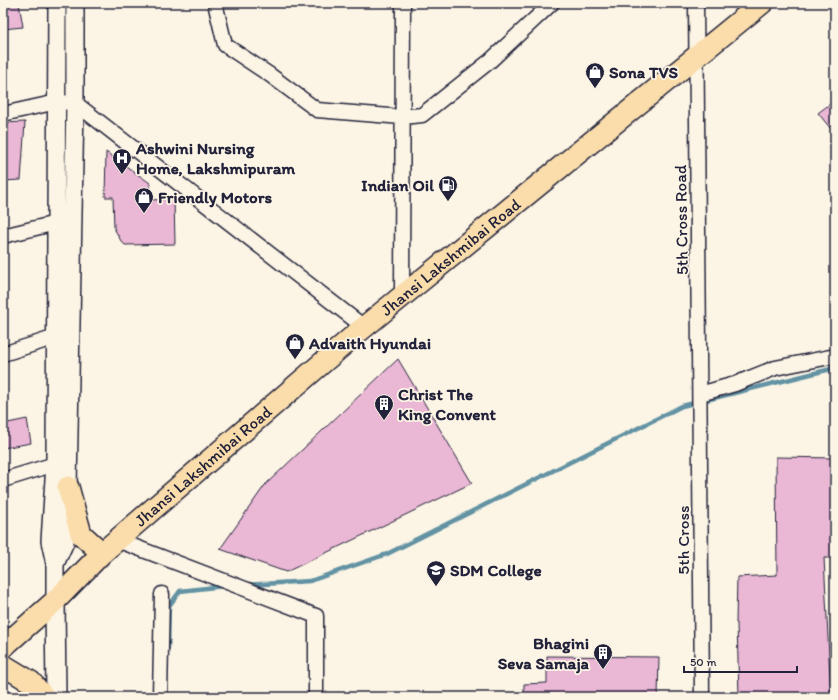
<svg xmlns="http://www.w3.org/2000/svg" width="838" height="700" font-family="Itim,sans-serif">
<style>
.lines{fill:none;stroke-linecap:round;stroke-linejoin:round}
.stream{stroke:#6292a3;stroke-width:4.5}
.building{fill:#eab7d5;stroke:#22223b}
.minor-casing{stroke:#22223b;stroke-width:17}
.tertiary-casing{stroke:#22223b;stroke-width:20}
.secondary-casing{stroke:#22223b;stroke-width:22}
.primary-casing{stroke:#22223b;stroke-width:24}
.minor{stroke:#fcf5e5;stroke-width:14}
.tertiary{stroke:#fcf5e5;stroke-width:17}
.secondary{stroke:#fcf5e5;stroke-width:19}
.primary{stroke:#faddab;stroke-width:21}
.labels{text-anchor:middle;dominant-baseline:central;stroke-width:3.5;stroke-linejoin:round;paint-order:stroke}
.poi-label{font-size:17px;font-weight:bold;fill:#22223b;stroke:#fcf5e5;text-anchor:start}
.street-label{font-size:17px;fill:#22223b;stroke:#fcf5e5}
</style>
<rect width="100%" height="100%" fill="#fcf5e5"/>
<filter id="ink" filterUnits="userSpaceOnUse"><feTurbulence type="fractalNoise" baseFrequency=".025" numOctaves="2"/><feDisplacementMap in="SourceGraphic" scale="8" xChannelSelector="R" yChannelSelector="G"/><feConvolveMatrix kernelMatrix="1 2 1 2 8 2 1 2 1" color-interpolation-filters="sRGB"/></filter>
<g filter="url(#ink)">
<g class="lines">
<!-- stream -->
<path class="stream" d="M 247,585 L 310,581 L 387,554 L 682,406 L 835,368
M 168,648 L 169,606 L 180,591 L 224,586"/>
</g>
<!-- building -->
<path class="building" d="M 3,3 L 19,3 L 23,27 L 3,29 Z
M 835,100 L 835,134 L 818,113 Z
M 25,122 L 21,180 L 3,181 L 3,123 Z
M 106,152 L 150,183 L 150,200 L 174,199 L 175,244 L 125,245 L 121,241 L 114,228 L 113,197 L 105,197 Z
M 398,359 L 472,483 L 286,572 L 220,549 L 265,485 Z
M 27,419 L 31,443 L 3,448 L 3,424 Z
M 776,457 L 835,458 L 835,558 L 824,558 L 831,697 L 739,697 L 737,623 L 736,623 L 737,577 L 777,575 Z
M 547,656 L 659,657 L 658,697 L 524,697 L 524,684 L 547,683 Z"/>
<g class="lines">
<!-- minor casing -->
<g class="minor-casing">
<path id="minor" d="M 215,3 L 225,45 L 270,75 L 317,110 L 402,117 L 422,115 L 490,61 L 552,3
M 696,3 L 702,697
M 3,114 L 57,102 L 75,103 L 364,327
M 3,236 L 56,223
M 402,297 L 403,3
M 3,354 L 56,337
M 700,394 L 735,384 L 775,368 L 835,356
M 3,480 L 55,464
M 117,540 L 316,616 L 316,697
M 160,697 L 162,594"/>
</g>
<!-- tertiary casing -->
<g class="tertiary-casing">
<path id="tertiary" d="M 55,564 L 65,542 L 68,487 L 75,103 L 75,3
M 55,601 L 55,564 L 50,541 L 55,464 L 57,3"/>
</g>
<!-- secondary casing -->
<g class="secondary-casing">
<path id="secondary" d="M 55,601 L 56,697"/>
</g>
<!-- primary casing -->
<g class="primary-casing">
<g id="primary">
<path d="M 68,487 L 81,534 L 102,553"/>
<path id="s1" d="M 3,647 L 55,601 L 102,553 L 357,333 L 762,3"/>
<path d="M 3,665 L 31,682 L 44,697"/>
</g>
</g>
<!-- minor -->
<use href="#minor" class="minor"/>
<!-- tertiary -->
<use href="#tertiary" class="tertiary"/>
<!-- secondary -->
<use href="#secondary" class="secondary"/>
<!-- primary -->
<use href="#primary" class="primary"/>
</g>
</g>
<!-- icons -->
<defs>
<g id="shop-pin" transform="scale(1)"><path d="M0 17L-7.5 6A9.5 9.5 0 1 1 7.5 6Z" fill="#22223b" stroke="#fcf5e5"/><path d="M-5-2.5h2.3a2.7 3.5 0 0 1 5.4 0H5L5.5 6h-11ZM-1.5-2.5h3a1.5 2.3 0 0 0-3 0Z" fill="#fff"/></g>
<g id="hospital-pin" transform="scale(1)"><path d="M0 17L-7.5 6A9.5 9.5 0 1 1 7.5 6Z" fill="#22223b" stroke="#fcf5e5"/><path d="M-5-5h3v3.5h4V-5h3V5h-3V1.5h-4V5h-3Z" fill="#fff"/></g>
<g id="fuel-pin" transform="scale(1)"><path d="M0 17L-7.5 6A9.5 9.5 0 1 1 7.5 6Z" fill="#22223b" stroke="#fcf5e5"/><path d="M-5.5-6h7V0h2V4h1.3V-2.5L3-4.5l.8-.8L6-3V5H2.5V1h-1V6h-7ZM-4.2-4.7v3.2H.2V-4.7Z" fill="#fff"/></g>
<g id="building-pin" transform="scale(1)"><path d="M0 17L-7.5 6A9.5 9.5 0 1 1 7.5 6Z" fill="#22223b" stroke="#fcf5e5"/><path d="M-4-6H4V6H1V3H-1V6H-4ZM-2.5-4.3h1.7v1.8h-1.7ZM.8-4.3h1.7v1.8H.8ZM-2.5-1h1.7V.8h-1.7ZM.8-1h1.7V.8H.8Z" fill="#fff"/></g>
<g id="university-pin" transform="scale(1)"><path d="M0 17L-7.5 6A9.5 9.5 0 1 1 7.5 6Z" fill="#22223b" stroke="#fcf5e5"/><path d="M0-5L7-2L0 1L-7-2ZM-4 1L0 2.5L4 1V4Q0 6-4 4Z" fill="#fff"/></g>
</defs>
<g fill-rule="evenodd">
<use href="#shop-pin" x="595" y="72"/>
<use href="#hospital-pin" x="122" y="158"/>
<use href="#fuel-pin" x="448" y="185"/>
<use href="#shop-pin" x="144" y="197"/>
<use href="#shop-pin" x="295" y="343"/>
<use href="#building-pin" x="384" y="404"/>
<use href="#university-pin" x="436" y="570"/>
<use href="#building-pin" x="603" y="653"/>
</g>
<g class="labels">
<!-- poi labels -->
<g class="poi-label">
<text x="609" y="72">Sona TVS</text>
<text x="136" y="148">Ashwini Nursing<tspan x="136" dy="20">Home, Lakshmipuram</tspan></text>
<text x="434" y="185" text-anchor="end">Indian Oil</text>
<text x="158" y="197">Friendly Motors</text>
<text x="309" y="343">Advaith Hyundai</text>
<text x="398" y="394">Christ The<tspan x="398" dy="20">King Convent</tspan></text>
<text x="450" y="570">SDM College</text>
<text x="589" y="643" text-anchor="end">Bhagini<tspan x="589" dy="20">Seva Samaja</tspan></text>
</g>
<!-- street labels -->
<g class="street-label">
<text transform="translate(681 220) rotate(-91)">5th Cross Road</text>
<text stroke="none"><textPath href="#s1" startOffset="594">Jhansi Lakshmibai Road</textPath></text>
<text stroke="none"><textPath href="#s1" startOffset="270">Jhansi Lakshmibai Road</textPath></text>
<text transform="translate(683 540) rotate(-90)">5th Cross</text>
</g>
</g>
<!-- margin -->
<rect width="838" height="700" fill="none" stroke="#fcf5e5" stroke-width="16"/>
<rect x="8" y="8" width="822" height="684" fill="none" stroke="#22223b" stroke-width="1.5" filter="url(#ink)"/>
<!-- scale -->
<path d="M684 666v6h113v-6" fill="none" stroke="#22223b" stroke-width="2"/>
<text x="690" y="666" font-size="12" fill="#22223b" stroke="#fcf5e5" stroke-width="3" paint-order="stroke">50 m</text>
</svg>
